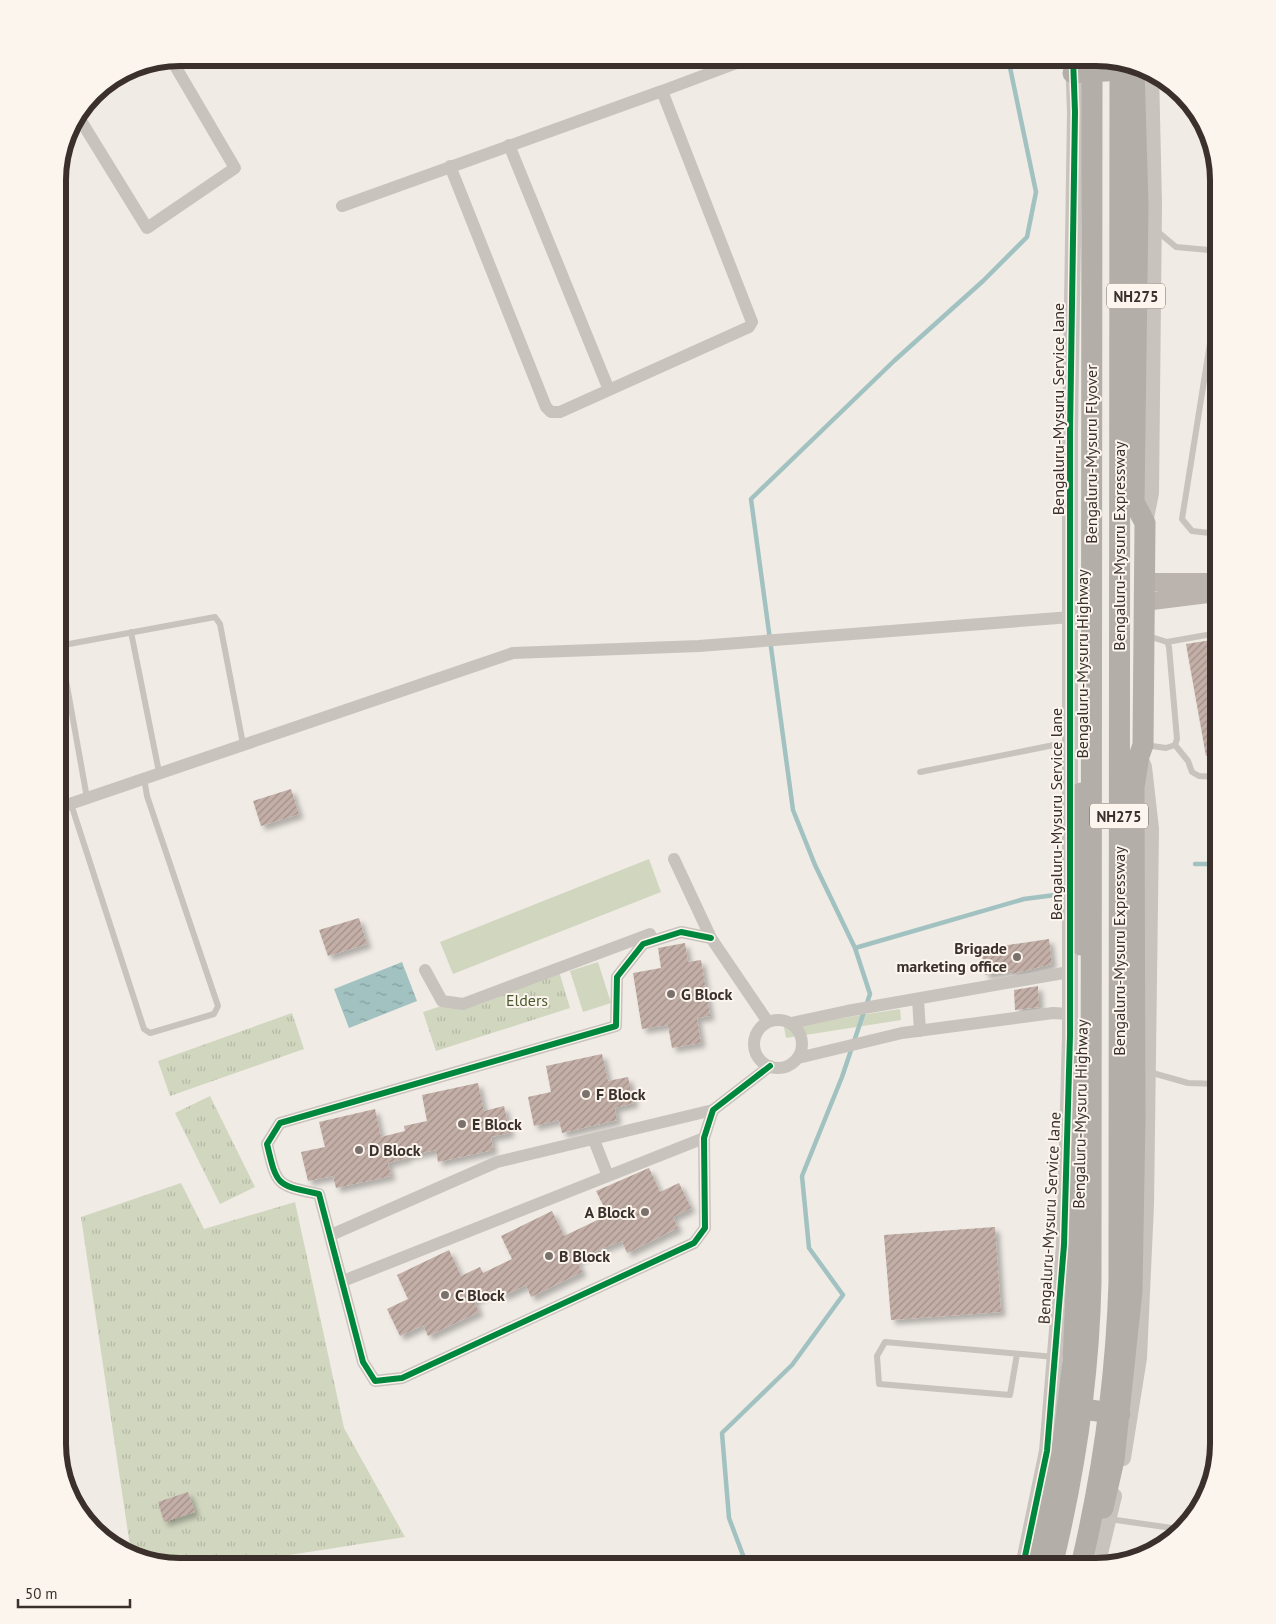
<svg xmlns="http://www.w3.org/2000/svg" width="1276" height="1624" font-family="'PT Sans',sans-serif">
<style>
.grass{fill:url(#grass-tufts)}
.garden{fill:#d1d6bf}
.water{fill:url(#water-ripples)}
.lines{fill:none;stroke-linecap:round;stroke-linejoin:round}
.stream{stroke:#a1c2c1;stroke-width:4.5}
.building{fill:url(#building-hatch);filter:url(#shadow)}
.service{stroke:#c9c3be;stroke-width:6}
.minor{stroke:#c9c3be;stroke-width:12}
.tertiary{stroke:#c9c3be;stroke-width:16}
.secondary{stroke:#bab3ae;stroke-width:18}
.trunk{stroke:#b4aea8;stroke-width:21}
.trunk-bridge{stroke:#b4aea8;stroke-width:21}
.cycleway-casing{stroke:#fbf5ee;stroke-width:9}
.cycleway{stroke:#00873e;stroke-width:6}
.poi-dot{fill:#7a716c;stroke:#fbf5ee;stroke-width:2}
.labels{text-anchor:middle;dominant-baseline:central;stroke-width:4;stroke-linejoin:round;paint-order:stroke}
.shield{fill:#fbf5ee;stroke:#756b66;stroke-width:1}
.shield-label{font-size:15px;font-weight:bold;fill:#3b302b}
.street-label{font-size:16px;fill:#3b302b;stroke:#fbf5ee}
.poi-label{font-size:16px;font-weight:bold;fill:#3b302b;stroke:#fbf5ee;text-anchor:start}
.park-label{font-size:16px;fill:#4a5a2e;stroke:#fbf5ee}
.rim{fill:none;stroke:#3b302b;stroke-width:6}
</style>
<defs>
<pattern id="grass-tufts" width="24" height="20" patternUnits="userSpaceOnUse" patternTransform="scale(1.25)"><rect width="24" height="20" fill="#d1d6bf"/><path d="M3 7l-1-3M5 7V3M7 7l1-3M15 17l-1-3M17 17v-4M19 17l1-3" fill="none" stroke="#b4b8a4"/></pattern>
<pattern id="water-ripples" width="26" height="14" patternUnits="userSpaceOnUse" patternTransform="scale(1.25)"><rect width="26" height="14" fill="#a1c2c1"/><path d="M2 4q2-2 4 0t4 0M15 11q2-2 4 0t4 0" fill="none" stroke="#849e9d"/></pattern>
<pattern id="building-hatch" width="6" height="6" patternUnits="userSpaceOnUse" patternTransform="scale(1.25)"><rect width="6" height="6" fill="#c3afa7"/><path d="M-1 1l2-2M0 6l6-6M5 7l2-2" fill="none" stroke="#a08f88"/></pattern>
<filter id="shadow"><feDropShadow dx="4.5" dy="4.5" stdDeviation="2.5" flood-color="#0004"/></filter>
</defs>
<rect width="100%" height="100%" fill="#f0ebe5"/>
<!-- grass -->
<path class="grass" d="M 558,968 L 570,1008 L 436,1051 L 423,1012 Z
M 292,1013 L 304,1049 L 170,1096 L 158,1061 Z
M 210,1096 L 255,1187 L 220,1204 L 175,1113 Z
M 181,1183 L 204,1229 L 295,1202 L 344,1428 L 405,1537 L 219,1566 L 180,1566 L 131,1553 L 81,1217 Z"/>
<!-- garden -->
<path class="garden" d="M 649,859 L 661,892 L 453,974 L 440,942 Z
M 598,962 L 611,1003 L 583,1012 L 570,971 Z
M 900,1009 L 901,1020 L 786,1038 L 784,1027 Z"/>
<!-- water -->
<path class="water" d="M 402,962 L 417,1001 L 349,1028 L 334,989 Z"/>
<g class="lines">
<!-- stream -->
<path class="stream" d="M 1195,864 L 1218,864
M 855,948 L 1024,899 L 1063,894
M 747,1566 L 729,1518 L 722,1433 L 792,1365 L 843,1295 L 809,1248 L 802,1176 L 842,1077 L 870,994 L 855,948 L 815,865 L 793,810 L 751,499 L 895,360 L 983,281 L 1027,237 L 1036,192 L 1008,58"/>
</g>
<!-- building -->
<path class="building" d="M 1218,639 L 1218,754 L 1206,756 L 1186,644 Z
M 291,789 L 299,814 L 261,826 L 253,801 Z
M 359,918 L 367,944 L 328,956 L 319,930 Z
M 1049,939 L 1052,964 L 1012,974 L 1012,970 L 985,975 L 981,949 Z
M 685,943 L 688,962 L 701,960 L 710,1016 L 697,1018 L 701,1043 L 672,1048 L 668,1025 L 642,1029 L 633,973 L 661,968 L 658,948 Z
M 1038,986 L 1039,1007 L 1015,1010 L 1014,990 Z
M 602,1054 L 608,1081 L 628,1077 L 634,1103 L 615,1108 L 617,1120 L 562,1133 L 559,1120 L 534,1126 L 528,1097 L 551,1092 L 546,1066 Z
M 478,1083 L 484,1111 L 504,1106 L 510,1133 L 491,1137 L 493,1150 L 438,1162 L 436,1150 L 407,1156 L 407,1158 L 388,1163 L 391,1176 L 336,1188 L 333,1176 L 308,1181 L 301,1152 L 325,1147 L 319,1122 L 375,1109 L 381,1137 L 405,1131 L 404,1126 L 427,1121 L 422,1095 Z
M 649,1168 L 660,1192 L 679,1183 L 691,1208 L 673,1217 L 678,1228 L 627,1253 L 622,1241 L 598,1250 L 577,1260 L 582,1272 L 531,1297 L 526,1285 L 503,1296 L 499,1288 L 474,1300 L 479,1312 L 428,1336 L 423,1325 L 400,1336 L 387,1309 L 408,1299 L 397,1275 L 449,1250 L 461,1276 L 480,1267 L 483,1273 L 512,1259 L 501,1236 L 552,1211 L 564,1236 L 608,1215 L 596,1191 Z
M 995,1227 L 1001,1312 L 891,1320 L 884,1235 Z
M 188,1492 L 195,1512 L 164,1522 L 158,1502 Z"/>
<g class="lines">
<!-- service -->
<path class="service" d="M 1157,231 L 1176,247 L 1209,250 L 1218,253
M 1218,534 L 1192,531 L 1182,519 L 1218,293
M 131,632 L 159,772
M 58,635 L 59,641 L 69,644 L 215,617 L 220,624 L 243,744
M 59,641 L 87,798
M 1167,642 L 1218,633
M 58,701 L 69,698
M 1145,745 L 1166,748 L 1175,745 L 1177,739 L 1169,647 L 1167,642 L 1148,636
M 1175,745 L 1188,761 L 1192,772 L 1199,776 L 1218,777
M 920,772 L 1069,742
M 71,804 L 144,1029 L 150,1033 L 214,1014 L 218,1006 L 147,796 L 144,778
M 1149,1072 L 1188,1083 L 1218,1084
M 1017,1354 L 1010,1395 L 879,1384 L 877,1356 L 885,1342 L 1055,1357
M 1109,1519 L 1179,1529"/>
<!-- minor -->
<path class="minor" d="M 78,116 L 147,228 L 235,168 L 171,59
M 509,145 L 609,390
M 450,166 L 546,407 L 551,412 L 560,412 L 749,327 L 752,322 L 662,91 L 750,58
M 342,206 L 662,91
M 58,808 L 513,653 L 699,646 L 1071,617
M 674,859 L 711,938 L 768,1022
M 711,938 L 681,932 L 643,944 L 617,977 L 616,1026 L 280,1123 L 267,1144 C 277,1187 277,1185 319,1194 L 363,1362 L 375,1381 L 402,1378 L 694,1243 L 705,1228 L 704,1138 L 713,1110 L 770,1066
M 425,970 L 442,1001 L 463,1004 L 650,934
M 918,999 L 920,1031
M754 1044a24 24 0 1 1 48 0a24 24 0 1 1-48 0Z
M 791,1023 L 847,1011 L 1069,972
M 798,1058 L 902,1033 L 1053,1013 L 1069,1014
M 594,1140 L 608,1176
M 331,1235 L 497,1162 L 713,1110
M 343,1281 L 704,1138"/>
<!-- tertiary -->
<path class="tertiary" d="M 1145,523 L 1151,493 L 1154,204 L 1151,72
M 1123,1458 L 1139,1358 L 1146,1205 L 1151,829 L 1144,767 L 1141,760
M 1023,1566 L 1047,1451 L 1064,1245 L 1070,1036 L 1070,432 L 1075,112 L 1073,58
M 1097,1566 L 1114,1496"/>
<!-- secondary -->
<path class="secondary" d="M 1144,582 L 1206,582 L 1218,587
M 1144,602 L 1208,594 L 1218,588"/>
<!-- trunk -->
<path class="trunk" d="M 1073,73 L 1138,69
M 1081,945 L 1081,793
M 1067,1407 L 1120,1414
M 1103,1508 L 1114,1460 L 1132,1291 L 1135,1117 L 1134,787 L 1139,756 L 1143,745 L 1145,523 L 1134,502 L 1138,205 L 1134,67
M 1037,1566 L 1063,1442 L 1073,1361 L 1078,1247 L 1081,1060"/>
<!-- trunk-bridge -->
<path class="trunk-bridge" d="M 1052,1566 C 1075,1472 1089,1379 1091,1282 L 1092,58
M 1081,1566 C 1103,1472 1116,1379 1119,1282 L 1120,63"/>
<!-- cycleway casing -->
<g class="cycleway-casing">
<path id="cycleway" d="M 711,938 L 681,932 L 643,944 L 617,977 L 616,1026 L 280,1123 L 267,1144 C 277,1187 277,1185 319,1194 L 363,1362 L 375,1381 L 402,1378 L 694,1243 L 705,1228 L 704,1138 L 713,1110 L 770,1066
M 1023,1566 L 1047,1451 L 1064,1245 L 1070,1036 L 1070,432 L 1075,112 L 1073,58"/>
</g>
<!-- cycleway -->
<use href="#cycleway" class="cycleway"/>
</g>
<!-- markers -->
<g class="poi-dot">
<circle cx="1017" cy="957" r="5"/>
<circle cx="671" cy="994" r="5"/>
<circle cx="586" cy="1094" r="5"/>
<circle cx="462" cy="1124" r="5"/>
<circle cx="359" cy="1150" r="5"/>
<circle cx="645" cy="1212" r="5"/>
<circle cx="549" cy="1256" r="5"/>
<circle cx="445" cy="1295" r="5"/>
</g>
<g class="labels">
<!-- shield labels -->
<g class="shield">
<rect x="1107" y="283.5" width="58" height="25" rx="4"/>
<rect x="1090" y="803.5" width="58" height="25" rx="4"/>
</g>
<g class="shield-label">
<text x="1136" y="296">NH275</text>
<text x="1119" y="816">NH275</text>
</g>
<!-- street labels -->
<g class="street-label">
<text transform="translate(1058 409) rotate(-90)">Bengaluru-Mysuru Service lane</text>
<text transform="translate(1091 454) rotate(-90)">Bengaluru-Mysuru Flyover</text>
<text transform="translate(1119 546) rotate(-90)">Bengaluru-Mysuru Expressway</text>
<text transform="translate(1082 664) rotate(-90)">Bengaluru-Mysuru Highway</text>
<text transform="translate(1056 814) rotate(-90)">Bengaluru-Mysuru Service lane</text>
<text transform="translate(1119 951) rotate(-90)">Bengaluru-Mysuru Expressway</text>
<text transform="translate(1080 1114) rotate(-89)">Bengaluru-Mysuru Highway</text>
<text transform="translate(1049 1218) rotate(-87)">Bengaluru-Mysuru Service lane</text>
</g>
<!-- poi labels -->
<g class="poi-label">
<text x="1007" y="948" text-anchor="end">Brigade<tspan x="1007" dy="18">marketing office</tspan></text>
<text x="681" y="994">G Block</text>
<text x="596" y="1094">F Block</text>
<text x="472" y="1124">E Block</text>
<text x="369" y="1150">D Block</text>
<text x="635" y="1212" text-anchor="end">A Block</text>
<text x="559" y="1256">B Block</text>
<text x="455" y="1295">C Block</text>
</g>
<!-- park labels -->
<g class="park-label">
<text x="527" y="1000">Elders</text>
</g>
</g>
<!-- crop -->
<path d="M0 0H1276V1624H0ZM180 66H1096A114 114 0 0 1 1210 180V1444A114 114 0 0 1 1096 1558H180A114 114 0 0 1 66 1444V180A114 114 0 0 1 180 66Z" fill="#fbf5ee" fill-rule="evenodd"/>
<path class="rim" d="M180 66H1096A114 114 0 0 1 1210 180V1444A114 114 0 0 1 1096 1558H180A114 114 0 0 1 66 1444V180A114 114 0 0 1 180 66Z"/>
<!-- scale -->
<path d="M18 1599v8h112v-8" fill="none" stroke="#3b302b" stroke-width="2.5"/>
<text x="25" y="1599" font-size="15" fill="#3b302b" stroke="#fbf5ee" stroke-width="4" paint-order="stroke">50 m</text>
</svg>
